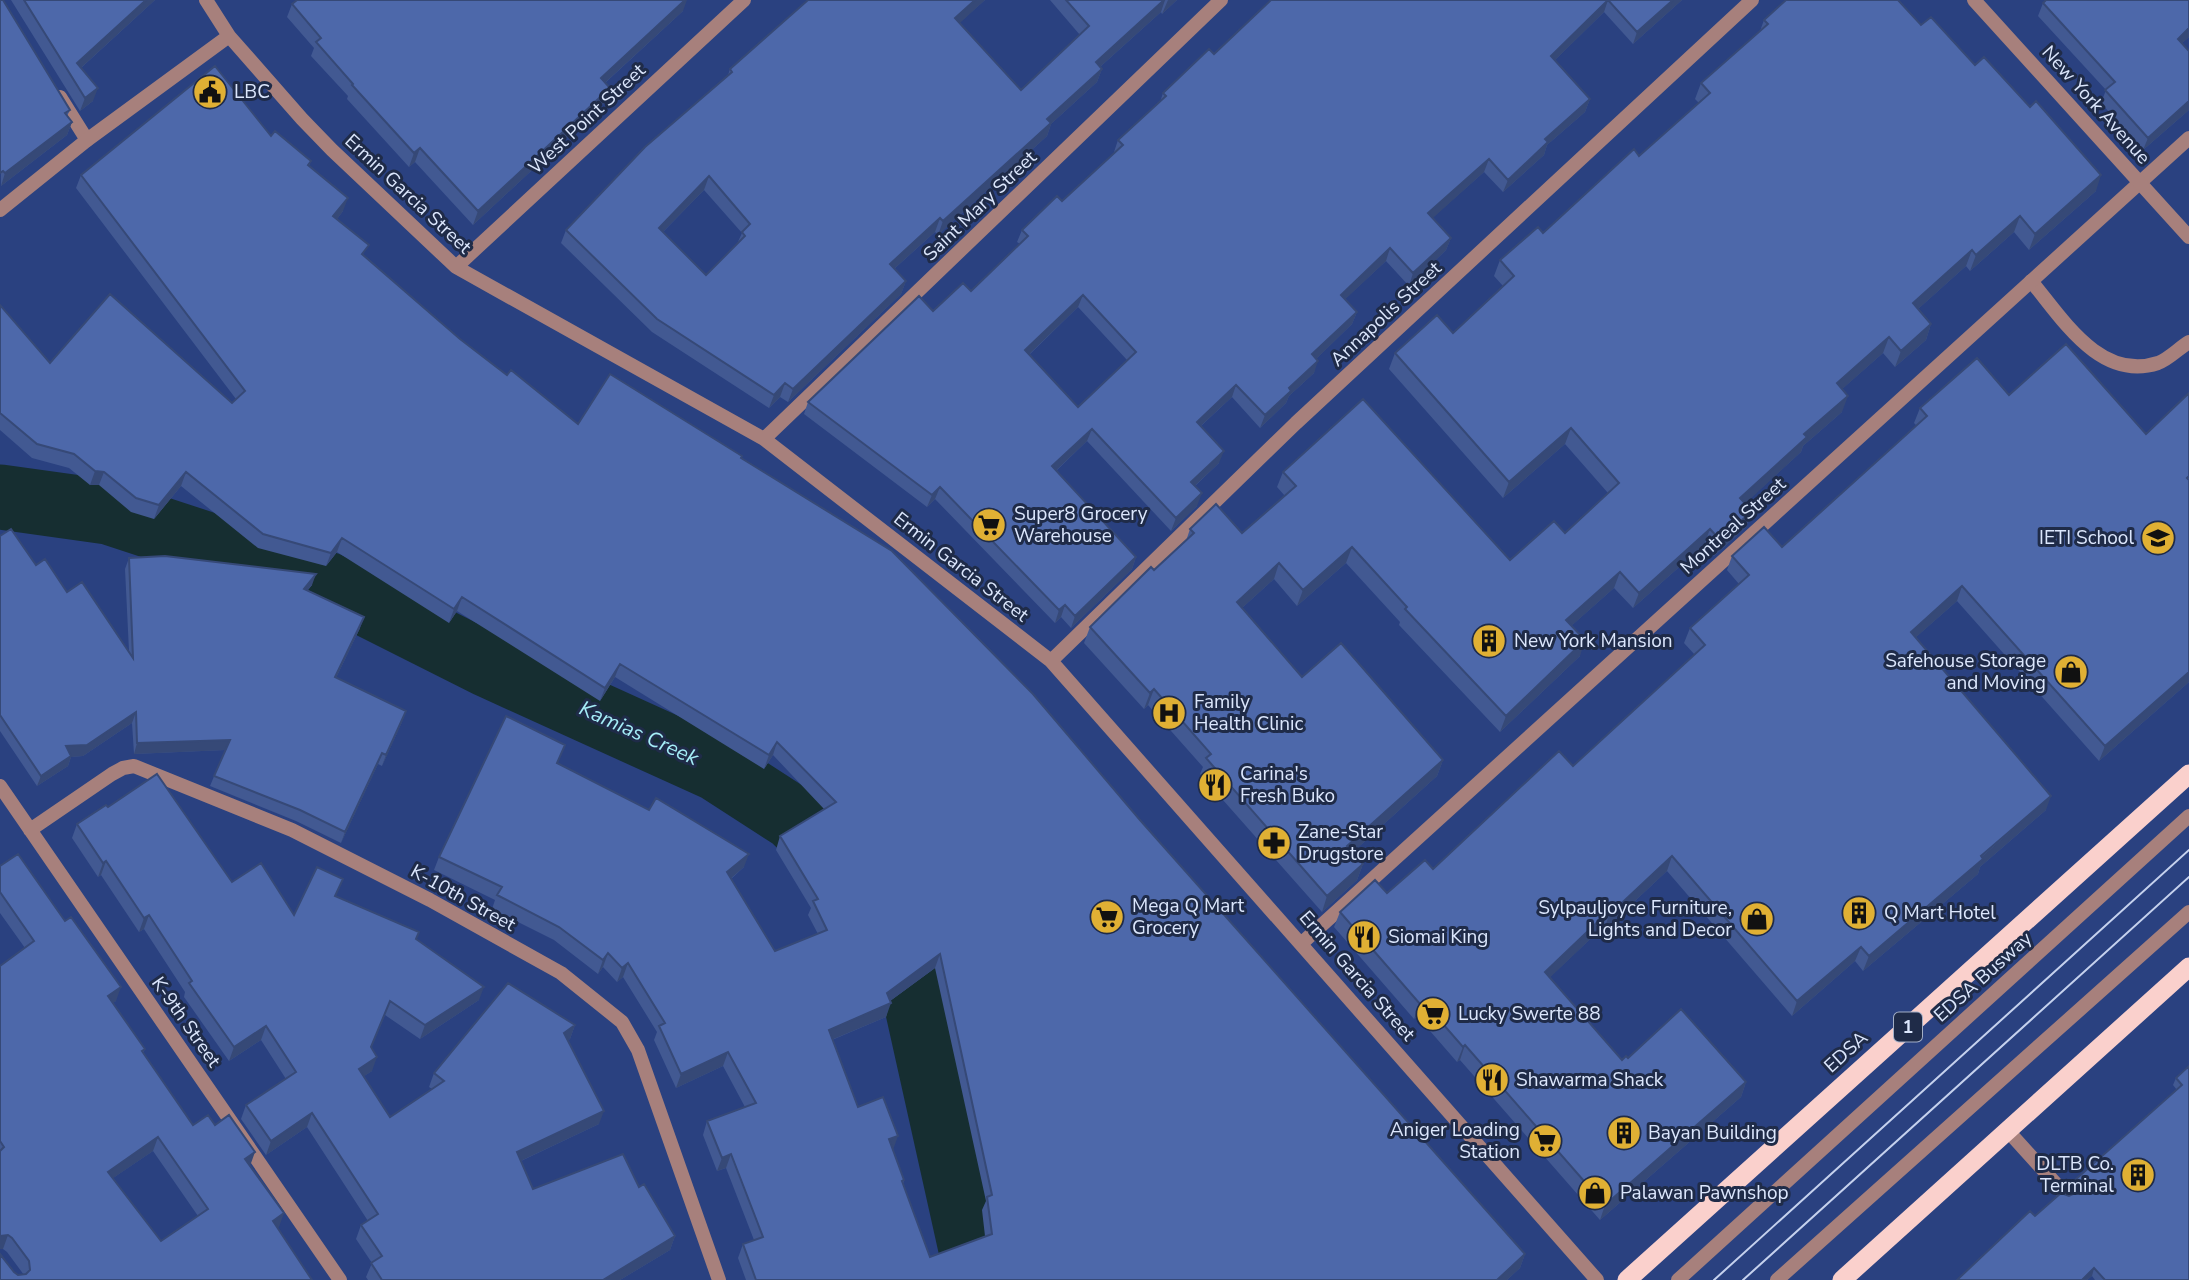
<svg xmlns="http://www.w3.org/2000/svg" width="2189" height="1280" font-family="'Nunito Sans',sans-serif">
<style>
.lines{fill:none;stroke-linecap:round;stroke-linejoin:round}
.river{stroke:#162e31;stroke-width:65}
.service{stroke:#a7807c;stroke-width:14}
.minor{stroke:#a7807c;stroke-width:14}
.tertiary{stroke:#a7807c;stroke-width:14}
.trunk{stroke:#fad0cc;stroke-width:19}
.tram{stroke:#c5d1ed;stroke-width:2}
.wall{fill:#425992;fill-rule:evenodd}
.shaded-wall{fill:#364977}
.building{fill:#4d68aa;stroke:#364977;stroke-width:2;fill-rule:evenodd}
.labels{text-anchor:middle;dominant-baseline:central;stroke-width:6;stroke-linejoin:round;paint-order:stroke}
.shield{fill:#1f2b48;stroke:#a3afc7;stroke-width:2}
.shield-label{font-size:18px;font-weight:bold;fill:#dce7fd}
.poi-label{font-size:19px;fill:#dce7fd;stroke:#1f2b48;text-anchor:start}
.street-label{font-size:19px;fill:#dce7fd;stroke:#1f2b48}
.water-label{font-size:21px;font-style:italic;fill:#a5edf7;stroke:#1f2b48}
</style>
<rect width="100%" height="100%" fill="#2a4180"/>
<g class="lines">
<!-- river -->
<path class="river" d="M 0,497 L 108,512 L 327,584 L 488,665 L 717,769 L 793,818 L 840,864 L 857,910 L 914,993 L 971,1249 L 976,1280"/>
<!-- service -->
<path class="service" d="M 60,97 L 87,140
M 2031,281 C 2062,318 2100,382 2158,363 C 2169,359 2179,348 2189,342
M 2008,1131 L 2065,1194
M 1678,1280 L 2189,816
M 1777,1280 L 2189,912"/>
<!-- minor -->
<path class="minor" d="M 206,0 L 229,36 L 302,119 L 332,150 L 456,267 L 764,439 L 1051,661 L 1597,1280
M 0,210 L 87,140 L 229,36
M 456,267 L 744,0
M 764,439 L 1221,0
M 1051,661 L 1296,423 L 1752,0
M 0,786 L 340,1280
M 30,830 L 112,774 L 123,768 L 134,766 L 292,830 L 430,900 L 561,973 L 622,1022 L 638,1050 L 719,1280
M 1302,943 L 2189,138"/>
<!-- tertiary -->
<path class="tertiary" d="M 1974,0 L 2189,237"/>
<!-- trunk -->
<path class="trunk" d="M 1627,1280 L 2189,774
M 1842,1280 L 2189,967"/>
<!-- tram -->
<path class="tram" d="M 1714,1280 L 2189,850
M 1743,1280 L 2189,877"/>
</g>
<!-- wall -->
<path class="wall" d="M 0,0 L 70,110 L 67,116 L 72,122 L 67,135 L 1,186 Z
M 11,0 L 155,0 L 81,68 L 93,101 L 80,111 Z
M 808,0 L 985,0 L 959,23 L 1021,90 L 1080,35 L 1050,0 L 1177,0 L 1162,14 L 1161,12 L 1100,67 L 1102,69 L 1097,82 L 1051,124 L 1047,136 L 938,235 L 935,232 L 894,269 L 906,281 L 901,294 L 788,402 L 780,397 L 769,408 L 652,332 L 561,243 L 566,230 L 728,75 L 730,69 ZM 704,190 L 742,233 L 737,244 L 706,275 L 663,232 Z
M 1271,0 L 1682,0 L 1633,44 L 1604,12 L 1555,60 L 1590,99 L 1585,112 L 1547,145 L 1544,155 L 1503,192 L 1484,172 L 1432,218 L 1451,238 L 1446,250 L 1409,286 L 1386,261 L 1345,299 L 1357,312 L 1352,324 L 1316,359 L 1314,373 L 1289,396 L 1286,403 L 1260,428 L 1232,397 L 1201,426 L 1219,463 L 1195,486 L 1197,506 L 1171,531 L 1087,441 L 1056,471 L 1136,557 L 1132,569 L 1071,628 L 1061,617 L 1055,623 L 935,499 L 927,507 L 804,414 L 808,402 L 933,311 L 971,291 L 1020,244 L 1017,242 L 1022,230 L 1062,201 L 1115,153 L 1114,152 L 1118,140 L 1160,102 L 1163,93 L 1214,54 ZM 1078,307 L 1127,360 L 1078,407 L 1029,355 Z
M 2189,0 L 2189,37 L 2182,43 L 2189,51 L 2189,110 L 2143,150 L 2101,103 L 2106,90 L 2038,16 L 2043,3 Z
M 292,4 L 683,11 L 605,83 L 605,102 L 473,225 L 415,162 L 409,167 L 347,99 L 348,96 L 311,56 L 314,48 L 287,17 Z
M 1764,20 L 1921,25 L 1975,65 L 2096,191 L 2029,250 L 2014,232 L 1970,271 L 1966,266 L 1918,309 L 1931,324 L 1926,340 L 1895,367 L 1883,353 L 1842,389 L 1842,412 L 1803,446 L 1801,452 L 1745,503 L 1752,511 L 1746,527 L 1714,556 L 1704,545 L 1633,608 L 1614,588 L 1571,626 L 1580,656 L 1500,732 L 1399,625 L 1400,622 L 1346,563 L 1297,606 L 1274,579 L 1242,608 L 1302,677 L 1443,760 L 1437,776 L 1353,852 L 1363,864 L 1357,880 L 1322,912 L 1200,774 L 1203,767 L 1148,705 L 1144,709 L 1084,643 L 1090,627 L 1186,541 L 1190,529 L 1242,533 L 1285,496 L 1277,487 L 1283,472 L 1510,560 L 1565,533 L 1608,493 L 1565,444 L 1503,498 L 1389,369 L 1395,353 L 1453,333 L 1503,286 L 1494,276 L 1500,260 L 1543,233 L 1639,156 L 1699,103 L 1695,99 L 1701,83 L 1760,31 Z
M 271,136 L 311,161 L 309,166 L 343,211 L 337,219 L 365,256 L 460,339 L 507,375 L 578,424 L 741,459 L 1140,820 L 1525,1254 L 1520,1268 L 1507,1280 L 746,1280 L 738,1258 L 743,1244 L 754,1240 L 726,1168 L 717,1171 L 703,1135 L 707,1121 L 745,1107 L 723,1066 L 676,1088 L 654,1040 L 657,1032 L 623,977 L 617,982 L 603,967 L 598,974 L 554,940 L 492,909 L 495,900 L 434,870 L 439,857 L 558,763 L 744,867 L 731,879 L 775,951 L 818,934 L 808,915 L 811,908 L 776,850 L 780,836 L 824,809 L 773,755 L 764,769 L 615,677 L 600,701 L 457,611 L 449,623 L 337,552 L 326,566 L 258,548 L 181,486 L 154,519 L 131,512 L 99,485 L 90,485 L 69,468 L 32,458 L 0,430 L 0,305 L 50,363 L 232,403 L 236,399 L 76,188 L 81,175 ZM 935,968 L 986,1201 L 982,1210 L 985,1236 L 930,1257 L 903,1185 L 904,1180 L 893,1150 L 858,1107 L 832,1040 L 886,1017 L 890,1001 Z
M 2189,393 L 2189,682 L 2099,761 L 1957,601 L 1916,637 L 2046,810 L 1980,867 L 1978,874 L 1863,971 L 1855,961 L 1792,1016 L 1667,871 L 1604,930 L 1602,928 L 1550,977 L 1622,1060 L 1628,1058 L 1746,1082 L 1741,1097 L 1600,1220 L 1460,1060 L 1457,1062 L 1417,1016 L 1414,1019 L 1334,927 L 1340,912 L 1387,893 L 1433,869 L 1573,766 L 1695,655 L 1684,643 L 1690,628 L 1739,584 L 1727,570 L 1732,556 L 1782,547 L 1917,426 L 1914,423 L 1920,408 L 2009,395 L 2146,434 Z
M 0,536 L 67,592 L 129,651 L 125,569 L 129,558 L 312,585 L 308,590 L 360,628 L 336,678 L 402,722 L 382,766 L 378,764 L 341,843 L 296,821 L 210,786 L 225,750 L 134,754 L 132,723 L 83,756 L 71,757 L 68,766 L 37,786 L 0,731 Z
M 108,807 L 232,882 L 294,915 L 336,897 L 416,939 L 479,1000 L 420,1039 L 385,1015 L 371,1048 L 372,1071 L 364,1076 L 390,1117 L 432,1089 L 429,1087 L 434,1073 L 575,1025 L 570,1039 L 568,1040 L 599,1124 L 521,1161 L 533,1189 L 639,1187 L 675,1236 L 670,1250 L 620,1280 L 368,1280 L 366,1277 L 372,1263 L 356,1239 L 361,1225 L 368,1221 L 307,1127 L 266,1155 L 241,1119 L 246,1105 L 286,1079 L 261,1040 L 229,1061 L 184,997 L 185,992 L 144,929 L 139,932 L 101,875 L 98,877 L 72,838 L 77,824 Z
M 0,866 L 116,1001 L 112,1003 L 145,1049 L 143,1053 L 193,1125 L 215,1125 L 250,1165 L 279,1227 L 0,1280 L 14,1272 L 18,1275 L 24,1275 L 7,1252 L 3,1249 L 0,1249 L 0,966 L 25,948 L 0,913 ZM 153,1151 L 198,1216 L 161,1241 L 113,1178 Z
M 2189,1066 L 2189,1280 L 2095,1280 L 2092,1276 L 2087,1280 L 1957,1280 L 2035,1216 L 2074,1193 L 2072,1188 L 2075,1180 L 2177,1090 L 2173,1085 L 2176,1078 Z"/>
<!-- shaded-wall -->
<path class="shaded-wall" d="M 146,0 L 155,0 L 72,76 L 77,63 Z
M 685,0 L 687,0 L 683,11 L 596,91 L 601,78 Z
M 975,0 L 985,0 L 950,32 L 955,18 Z
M 1164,0 L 1165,0 L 1161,12 L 1091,75 L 1096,62 Z
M 1168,0 L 1177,0 L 1162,14 Z
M 1608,0 L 1604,12 L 1547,68 L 1551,56 Z
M 1673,0 L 1682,0 L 1633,44 L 1637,32 Z
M 2189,28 L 2189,37 L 2173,51 L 2178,39 Z
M 1102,69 L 1097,82 L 1051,124 L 1047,136 L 938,235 L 943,221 L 1047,119 Z
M 98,88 L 93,101 L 80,111 L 85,98 Z
M 610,88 L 605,102 L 473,225 L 478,211 Z
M 1590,99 L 1585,112 L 1547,145 L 1544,155 L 1503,192 L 1508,180 L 1545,139 Z
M 2189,101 L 2189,110 L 2143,150 L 2148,138 Z
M 72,122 L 67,135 L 1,186 L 5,173 Z
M 420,148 L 415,162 L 409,167 L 414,153 Z
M 1489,159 L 1484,172 L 1424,226 L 1428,213 Z
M 2101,175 L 2096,191 L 2029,250 L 2035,234 Z
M 709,176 L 704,190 L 654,241 L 659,228 Z
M 348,198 L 343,211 L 329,230 L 333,216 Z
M 2020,216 L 2014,232 L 1970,271 L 1976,255 Z
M 940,218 L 935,232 L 885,277 L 890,264 Z
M 1451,238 L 1446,250 L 1409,286 L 1413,273 Z
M 1390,248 L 1386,261 L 1337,307 L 1341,295 Z
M 1972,250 L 1966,266 L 1907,319 L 1913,303 Z
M 906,281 L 901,294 L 788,402 L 793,389 Z
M 1083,295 L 1078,307 L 1020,363 L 1025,350 Z
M 1357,312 L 1352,324 L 1308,367 L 1312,354 Z
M 1931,324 L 1926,340 L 1895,367 L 1901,351 Z
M 1889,337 L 1883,353 L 1831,399 L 1837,383 Z
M 1318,361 L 1314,373 L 1289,396 L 1286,403 L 1260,428 L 1265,415 L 1289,388 Z
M 785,383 L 780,397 L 769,408 L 774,395 Z
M 1236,385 L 1232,397 L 1192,434 L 1197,422 Z
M 1848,396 L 1842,412 L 1803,446 L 1801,452 L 1734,514 L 1740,498 L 1804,434 Z
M 1571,428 L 1565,444 L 1503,498 L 1509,482 Z
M 1092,429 L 1087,441 L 1047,479 L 1052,466 Z
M 1224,451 L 1219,463 L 1186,494 L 1191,482 Z
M 95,471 L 104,472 L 99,485 L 90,485 Z
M 186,472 L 181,486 L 154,519 L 159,505 Z
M 940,487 L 935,499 L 927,507 L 932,495 Z
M 1202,493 L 1197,506 L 1171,531 L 1176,518 Z
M 1752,511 L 1746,527 L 1714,556 L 1720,540 Z
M 1710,529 L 1704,545 L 1633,608 L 1639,593 Z
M 342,538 L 337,552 L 326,566 L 331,553 Z
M 1352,547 L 1346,563 L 1297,606 L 1303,590 Z
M 1136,557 L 1132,569 L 1071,628 L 1075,616 Z
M 1279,563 L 1274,579 L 1231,618 L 1237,602 Z
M 1620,572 L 1614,588 L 1560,636 L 1566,620 Z
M 316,574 L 312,585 L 300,599 L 304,589 Z
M 1962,586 L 1957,601 L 1906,646 L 1911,632 Z
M 462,597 L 457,611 L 449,623 L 454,609 Z
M 1065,605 L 1061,617 L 1055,623 L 1059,610 Z
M 364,617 L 360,628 L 331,688 L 335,677 Z
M 1585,640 L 1580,656 L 1500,732 L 1506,716 Z
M 620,664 L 615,677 L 600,701 L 605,688 Z
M 2189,672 L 2189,682 L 2099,761 L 2105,746 Z
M 1154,689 L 1148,705 L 1144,709 L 1150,693 Z
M 406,711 L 402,722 L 382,766 L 386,755 Z
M 136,712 L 132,723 L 83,756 L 71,757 L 68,766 L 37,786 L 41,776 L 66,746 Z
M 230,740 L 226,750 L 134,754 L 137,743 Z
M 777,742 L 773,755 L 764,769 L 769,755 Z
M 382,753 L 378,764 L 341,843 L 345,832 Z
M 1443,760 L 1437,776 L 1342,862 L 1347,846 Z
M 2051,796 L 2046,810 L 1980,867 L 1978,874 L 1863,971 L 1869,956 Z
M 749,854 L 744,867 L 722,886 L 727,872 Z
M 1672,856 L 1667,871 L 1604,930 L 1609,915 Z
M 106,861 L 101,875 L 98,877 L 103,863 Z
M 1363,864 L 1357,880 L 1322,912 L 1327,896 Z
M 1607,913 L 1602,928 L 1540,987 L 1545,972 Z
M 149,915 L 144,929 L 139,932 L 144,918 Z
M 1861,947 L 1855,961 L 1792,1016 L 1797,1001 Z
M 608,953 L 603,967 L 598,974 L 603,960 Z
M 940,954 L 935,968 L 882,1007 L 891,1003 L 886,1017 L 824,1043 L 829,1030 L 887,993 Z
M 628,963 L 623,977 L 617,982 L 622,968 Z
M 121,987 L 116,1001 L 103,1010 L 108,996 Z
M 484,987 L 479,1000 L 420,1039 L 425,1025 Z
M 1423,1001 L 1417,1016 L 1414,1019 L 1420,1004 Z
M 575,1025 L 570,1039 L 559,1047 L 564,1033 Z
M 266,1026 L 261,1040 L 229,1061 L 234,1047 Z
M 1465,1045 L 1460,1060 L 1457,1062 L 1463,1047 Z
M 728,1052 L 723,1066 L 676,1088 L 681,1074 Z
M 377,1057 L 372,1071 L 354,1083 L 359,1069 Z
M 1746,1082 L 1741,1097 L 1600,1220 L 1605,1205 Z
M 604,1111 L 599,1124 L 512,1165 L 517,1152 Z
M 312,1113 L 307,1127 L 266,1155 L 271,1141 Z
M 898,1136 L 893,1150 L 889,1139 Z
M 158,1137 L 153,1151 L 103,1185 L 108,1172 Z
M 255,1152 L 250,1166 L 245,1159 Z
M 731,1154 L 726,1168 L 717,1171 L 722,1158 Z
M 284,1213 L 279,1227 L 268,1234 L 273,1221 Z
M 8,1235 L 3,1249 L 0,1249 L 0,1236 Z
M 675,1236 L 670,1250 L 620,1280 L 603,1280 Z
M 1525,1254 L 1520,1268 L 1507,1280 L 1497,1280 Z
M 2094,1268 L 2092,1276 L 2087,1280 L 2082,1280 Z"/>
<!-- building -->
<path class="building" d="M 0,0 L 3,0 L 70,110 L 65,113 L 72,122 L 5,173 L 3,171 L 0,173 Z
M 24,0 L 146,0 L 77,63 L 98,88 L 85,98 Z
M 297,0 L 685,0 L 601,78 L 610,88 L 478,211 L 420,148 L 414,153 L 352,85 L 353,84 L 316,42 L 321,38 L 292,4 Z
M 808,0 L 975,0 L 955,18 L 1021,90 L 1089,26 L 1066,0 L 1164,0 L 1096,62 L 1102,69 L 1047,119 L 1051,123 L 943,221 L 940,218 L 890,264 L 906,281 L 793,389 L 785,383 L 774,395 L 657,319 L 566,230 L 645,147 L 732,72 L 730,69 ZM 709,176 L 750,224 L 742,232 L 745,236 L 706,275 L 659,228 Z
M 1271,0 L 1608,0 L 1551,56 L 1590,99 L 1545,139 L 1548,142 L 1508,180 L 1489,159 L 1428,213 L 1451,238 L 1413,273 L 1390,248 L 1341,295 L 1357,312 L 1312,354 L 1318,361 L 1289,388 L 1291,391 L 1265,415 L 1236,385 L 1197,422 L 1224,451 L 1191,482 L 1202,493 L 1176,518 L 1092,429 L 1052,466 L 1136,557 L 1075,616 L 1065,605 L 1059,610 L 940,487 L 932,495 L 808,402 L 919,296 L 933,311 L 963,283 L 971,291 L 1028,236 L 1022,230 L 1057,196 L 1062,201 L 1123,145 L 1118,140 L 1166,96 L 1163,93 L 1209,49 L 1214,54 ZM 1083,295 L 1136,352 L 1078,407 L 1025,350 Z
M 1608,0 L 1673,0 L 1637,32 Z
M 1786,0 L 1898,0 L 1921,25 L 1931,17 L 1975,65 L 1984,57 L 2030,107 L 2036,101 L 2101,175 L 2035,234 L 2020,216 L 1976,255 L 1972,250 L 1913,303 L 1931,324 L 1901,351 L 1889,337 L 1837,383 L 1848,396 L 1804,434 L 1807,437 L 1740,498 L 1752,511 L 1720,540 L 1710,529 L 1639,593 L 1620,572 L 1566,620 L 1585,640 L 1506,716 L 1405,609 L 1407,607 L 1352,547 L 1303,590 L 1279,563 L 1237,602 L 1302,677 L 1341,643 L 1443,760 L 1347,846 L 1363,864 L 1327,896 L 1206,758 L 1211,754 L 1154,689 L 1150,693 L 1090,627 L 1151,567 L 1154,570 L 1194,533 L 1190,529 L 1216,504 L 1242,533 L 1296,486 L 1283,472 L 1363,399 L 1510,560 L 1554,521 L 1565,533 L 1619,483 L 1571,428 L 1509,482 L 1395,353 L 1437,315 L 1453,333 L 1514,276 L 1500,260 L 1538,227 L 1543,233 L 1634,149 L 1639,156 L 1710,93 L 1701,83 L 1768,24 L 1764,20 Z
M 2046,0 L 2189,0 L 2189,28 L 2178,39 L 2189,51 L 2189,101 L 2148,138 L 2105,90 L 2115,82 L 2043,3 Z
M 215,66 L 271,136 L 275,131 L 311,161 L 308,165 L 348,198 L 333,216 L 369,245 L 362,254 L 460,339 L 507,375 L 511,370 L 578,424 L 610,374 L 742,456 L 741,458 L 892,551 L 1033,694 L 1140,820 L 1525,1254 L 1497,1280 L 756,1280 L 743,1244 L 763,1237 L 731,1154 L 722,1158 L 707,1121 L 756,1103 L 728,1052 L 681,1074 L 659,1026 L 665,1023 L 628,963 L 622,968 L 608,953 L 603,960 L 559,927 L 497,895 L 502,887 L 439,857 L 506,716 L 565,745 L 557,763 L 649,810 L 656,798 L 749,854 L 727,872 L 775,951 L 827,930 L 813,901 L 818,899 L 780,836 L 836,802 L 777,742 L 769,755 L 620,664 L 605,688 L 462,597 L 454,609 L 342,538 L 331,553 L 263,534 L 186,472 L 159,505 L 136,498 L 104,472 L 95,471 L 74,454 L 37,444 L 0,413 L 0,305 L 50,363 L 110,294 L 232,403 L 245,391 L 81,175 ZM 940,954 L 992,1195 L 987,1197 L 992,1234 L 930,1257 L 902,1181 L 904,1180 L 889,1139 L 898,1136 L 883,1097 L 858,1107 L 829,1030 L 891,1003 L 887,993 Z
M 2066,344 L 2146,434 L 2189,393 L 2189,476 L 2187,478 L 2189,480 L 2189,672 L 2105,746 L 1962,586 L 1911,632 L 2051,796 L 1981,856 L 1983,859 L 1869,956 L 1861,947 L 1797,1001 L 1672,856 L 1609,915 L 1607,913 L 1545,972 L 1622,1060 L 1626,1056 L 1628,1058 L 1681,1009 L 1746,1082 L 1605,1205 L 1465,1045 L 1463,1047 L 1423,1001 L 1420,1004 L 1340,912 L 1375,880 L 1387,893 L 1425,860 L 1433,869 L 1559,751 L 1573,766 L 1705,645 L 1690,628 L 1749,575 L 1732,556 L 1764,527 L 1782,547 L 1927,416 L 1920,408 L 1977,358 L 2009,395 Z
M 11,529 L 36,565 L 45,559 L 67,592 L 82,582 L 133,658 L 129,558 L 165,556 L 316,574 L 304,589 L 364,617 L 335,677 L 406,711 L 386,755 L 382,753 L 345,832 L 300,810 L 214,776 L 230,740 L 137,743 L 136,712 L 87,745 L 66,746 L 71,756 L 41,776 L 0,715 L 0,536 Z
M 157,774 L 232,882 L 261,863 L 294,915 L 317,867 L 343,879 L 335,896 L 419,932 L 416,939 L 484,987 L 425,1025 L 390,1001 L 371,1047 L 377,1057 L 359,1069 L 390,1117 L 444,1081 L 434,1073 L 508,983 L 575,1025 L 564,1033 L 604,1111 L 517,1152 L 533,1189 L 623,1154 L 639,1187 L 644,1184 L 675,1236 L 603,1280 L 382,1280 L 371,1263 L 382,1256 L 361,1225 L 378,1214 L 312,1113 L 271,1141 L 246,1105 L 296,1072 L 266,1026 L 234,1047 L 189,983 L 192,981 L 149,915 L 144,918 L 106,861 L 103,863 L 77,824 L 106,805 L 108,807 Z
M 18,854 L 65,921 L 71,917 L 121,987 L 108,996 L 145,1049 L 142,1051 L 193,1125 L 208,1115 L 215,1125 L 229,1115 L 255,1152 L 245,1159 L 284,1213 L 273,1221 L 312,1280 L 0,1280 L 0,1254 L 14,1272 L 18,1275 L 26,1274 L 30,1270 L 29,1261 L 12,1238 L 8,1235 L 0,1236 L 0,1151 L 4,1147 L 0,1141 L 0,966 L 34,941 L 0,892 L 0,866 ZM 158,1137 L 208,1209 L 161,1241 L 108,1172 Z
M 2189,1066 L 2189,1280 L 2105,1280 L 2094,1268 L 2082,1280 L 1957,1280 L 2030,1211 L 2035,1216 L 2061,1193 L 2069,1196 L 2075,1193 L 2077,1185 L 2075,1180 L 2182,1085 L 2176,1078 Z"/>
<!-- icons -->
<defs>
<g id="civic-disc" transform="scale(1.75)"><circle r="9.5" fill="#e0b034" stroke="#1f2b48"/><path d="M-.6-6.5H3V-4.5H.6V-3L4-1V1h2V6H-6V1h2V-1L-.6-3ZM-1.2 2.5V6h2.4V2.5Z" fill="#111"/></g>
<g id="supermarket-disc" transform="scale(1.75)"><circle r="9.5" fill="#e0b034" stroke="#1f2b48"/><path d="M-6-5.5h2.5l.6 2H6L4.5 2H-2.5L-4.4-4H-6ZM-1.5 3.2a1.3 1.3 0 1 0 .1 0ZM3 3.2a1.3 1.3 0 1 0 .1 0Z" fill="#111"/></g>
<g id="school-disc" transform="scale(1.75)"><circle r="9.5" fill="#e0b034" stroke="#1f2b48"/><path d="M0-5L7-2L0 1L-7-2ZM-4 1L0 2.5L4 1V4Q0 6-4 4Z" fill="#111"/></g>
<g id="building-disc" transform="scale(1.75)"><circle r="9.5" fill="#e0b034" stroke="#1f2b48"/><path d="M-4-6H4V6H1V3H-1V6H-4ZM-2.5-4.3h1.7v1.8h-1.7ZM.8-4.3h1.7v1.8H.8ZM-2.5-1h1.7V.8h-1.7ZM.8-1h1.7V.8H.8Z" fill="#111"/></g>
<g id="shop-disc" transform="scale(1.75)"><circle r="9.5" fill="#e0b034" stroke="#1f2b48"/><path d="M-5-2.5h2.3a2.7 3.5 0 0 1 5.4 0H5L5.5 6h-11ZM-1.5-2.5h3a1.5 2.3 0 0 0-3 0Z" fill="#111"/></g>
<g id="hospital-disc" transform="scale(1.75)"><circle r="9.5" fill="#e0b034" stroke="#1f2b48"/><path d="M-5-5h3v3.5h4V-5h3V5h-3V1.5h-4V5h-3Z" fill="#111"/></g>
<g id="restaurant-disc" transform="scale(1.75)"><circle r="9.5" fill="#e0b034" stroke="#1f2b48"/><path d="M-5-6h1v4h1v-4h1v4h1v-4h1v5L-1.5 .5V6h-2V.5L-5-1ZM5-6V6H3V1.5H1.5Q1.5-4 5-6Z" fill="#111"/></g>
<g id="pharmacy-disc" transform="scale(1.75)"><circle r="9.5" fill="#e0b034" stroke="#1f2b48"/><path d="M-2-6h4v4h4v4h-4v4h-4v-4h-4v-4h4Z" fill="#111"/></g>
</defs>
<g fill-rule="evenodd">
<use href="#civic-disc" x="210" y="92"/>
<use href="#supermarket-disc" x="989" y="525"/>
<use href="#school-disc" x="2158" y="538"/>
<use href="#building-disc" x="1489" y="641"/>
<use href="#shop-disc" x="2071" y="672"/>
<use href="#hospital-disc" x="1169" y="713"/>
<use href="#restaurant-disc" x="1215" y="785"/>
<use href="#pharmacy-disc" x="1274" y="843"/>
<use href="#building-disc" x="1859" y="913"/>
<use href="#supermarket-disc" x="1107" y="917"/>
<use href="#shop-disc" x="1757" y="919"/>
<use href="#restaurant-disc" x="1364" y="937"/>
<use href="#supermarket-disc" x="1433" y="1014"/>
<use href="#restaurant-disc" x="1492" y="1080"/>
<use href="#building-disc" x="1624" y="1133"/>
<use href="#supermarket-disc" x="1545" y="1141"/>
<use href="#building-disc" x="2138" y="1175"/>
<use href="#shop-disc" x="1595" y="1193"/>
</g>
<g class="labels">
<!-- shield labels -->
<rect class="shield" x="1894" y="1012.5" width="28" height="29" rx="5"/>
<g class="shield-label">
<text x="1908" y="1027">1</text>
</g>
<!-- poi labels -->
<g class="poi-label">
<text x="234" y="92">LBC</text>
<text x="1014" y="514">Super8 Grocery<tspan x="1014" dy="22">Warehouse</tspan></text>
<text x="2134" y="538" text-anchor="end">IETI School</text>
<text x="1514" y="641">New York Mansion</text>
<text x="2046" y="661" text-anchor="end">Safehouse Storage<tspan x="2046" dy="22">and Moving</tspan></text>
<text x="1194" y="702">Family<tspan x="1194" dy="22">Health Clinic</tspan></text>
<text x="1240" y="774">Carina's<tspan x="1240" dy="22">Fresh Buko</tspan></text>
<text x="1298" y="832">Zane-Star<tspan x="1298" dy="22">Drugstore</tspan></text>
<text x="1132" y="906">Mega Q Mart<tspan x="1132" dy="22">Grocery</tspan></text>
<text x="1732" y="908" text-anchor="end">Sylpauljoyce Furniture,<tspan x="1732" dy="22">Lights and Decor</tspan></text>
<text x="1884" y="913">Q Mart Hotel</text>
<text x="1388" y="937">Siomai King</text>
<text x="1458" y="1014">Lucky Swerte 88</text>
<text x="1516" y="1080">Shawarma Shack</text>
<text x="1520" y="1130" text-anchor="end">Aniger Loading<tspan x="1520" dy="22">Station</tspan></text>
<text x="1648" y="1133">Bayan Building</text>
<text x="2114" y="1164" text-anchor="end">DLTB Co.<tspan x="2114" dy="22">Terminal</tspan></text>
<text x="1620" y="1193">Palawan Pawnshop</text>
</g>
<!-- street labels -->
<g class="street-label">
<text transform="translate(2096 105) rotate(48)">New York Avenue</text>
<text transform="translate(587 119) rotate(-43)">West Point Street</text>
<text transform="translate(408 194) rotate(43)">Ermin Garcia Street</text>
<text transform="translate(980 206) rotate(-44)">Saint Mary Street</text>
<text transform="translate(1386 314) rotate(-43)">Annapolis Street</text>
<text transform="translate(1733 526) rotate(-42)">Montreal Street</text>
<text transform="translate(961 567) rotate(38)">Ermin Garcia Street</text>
<text transform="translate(463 898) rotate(29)">K-10th Street</text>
<text transform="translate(1357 976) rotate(49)">Ermin Garcia Street</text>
<text transform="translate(1983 977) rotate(-42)">EDSA Busway</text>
<text transform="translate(186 1022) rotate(55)">K-9th Street</text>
<text transform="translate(1846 1052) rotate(-42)">EDSA</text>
</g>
<!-- water labels -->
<g class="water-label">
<text transform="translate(639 733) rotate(24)">Kamias Creek</text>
</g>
</g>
</svg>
